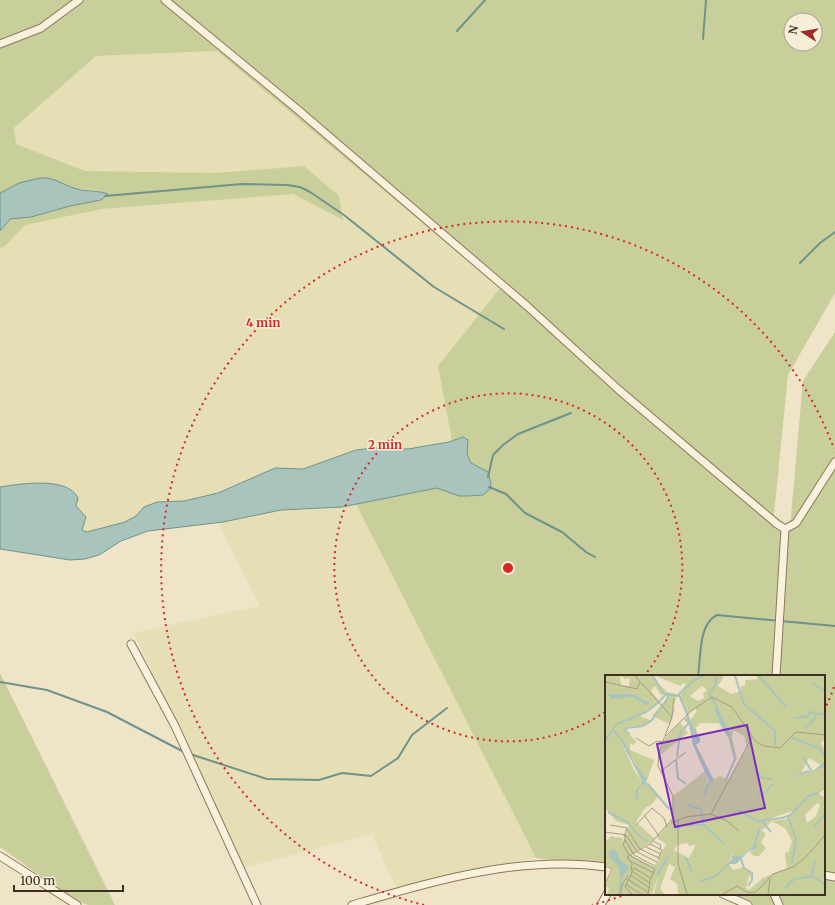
<svg xmlns="http://www.w3.org/2000/svg" width="835" height="905" font-family="Merriweather,serif">
<style>
.farmland{fill:#e6deb5}
.green{fill:#c9cf9b;fill-rule:evenodd}
.water{fill:#a9c4bc;stroke:#6f938a}
.lines{fill:none;stroke-linecap:round;stroke-linejoin:round}
.stream{stroke:#6f938a;stroke-width:2}
.street-casing{stroke:#8d765c;stroke-width:9}
.street{stroke:#faf1dc;stroke-width:7}
.ring{fill:none;stroke:#d62828;stroke-width:2;stroke-dasharray:2 4}
.inset-river{fill:none;stroke:#a9c4bc;stroke-width:2}
.inset-road{fill:none;stroke:#a89b85;stroke-width:1}
.view{fill:#7b2cbf;fill-opacity:0.15;stroke:#7b2cbf;stroke-width:2}
.inset-edge{fill:none;stroke:#3d2e20;stroke-width:2}
.centre{fill:#d62828;stroke:#f7eed8;stroke-width:2}
.ring-label{font-size:12px;text-anchor:middle;font-weight:bold;fill:#d62828;stroke:#f7eed8;stroke-width:3;stroke-linejoin:round;paint-order:stroke}
</style>
<rect width="100%" height="100%" fill="#f0e4c8"/>
<!-- farmland -->
<path class="farmland" d="M 217,51 L 500,288 L 438,366 L 452,441 L 408,449 L 356,450 L 303,469 L 275,468 L 218,492 L 184,501 L 157,502 L 144,507 L 136,516 L 125,522 L 87,532 L 82,531 L 85,519 L 81,511 L 75,506 L 76,503 L 25,483 L 0,487 L 0,248 L 5,246 L 25,225 L 101,209 L 293,194 L 342,220 L 304,166 L 215,173 L 85,171 L 16,144 L 14,128 L 96,56 Z
M 356,504 L 536,858 L 475,870 L 398,892 L 372,834 L 241,868 L 134,633 L 260,606 L 218,522 L 281,510 L 321,509 Z"/>
<!-- green -->
<path class="green" d="M 0,0 L 835,0 L 835,293 L 788,375 L 774,515 L 790,527 L 803,381 L 835,332 L 835,905 L 744,905 L 728,894 L 824,894 L 824,676 L 606,676 L 606,866 L 536,858 L 356,504 L 437,488 L 459,496 L 488,472 C 476,467 465,463 467,447 C 468,443 469,442 466,438 L 463,437 L 452,441 L 438,366 L 500,288 L 217,51 L 96,56 L 14,128 L 16,144 L 85,171 L 215,173 L 304,166 L 339,196 L 343,220 L 293,194 L 102,209 L 25,225 L 5,246 L 0,248 L 0,231 L 10,219 L 52,212 L 100,191 L 19,183 L 0,193 ZM 791,20 L 815,20 L 815,44 L 791,44 Z
M 0,673 L 115,905 L 88,905 L 76,901 L 0,847 Z"/>
<!-- water -->
<path class="water" d="M 40,178 C 56,177 62,185 77,189 C 87,192 98,190 108,194 L 101,200 L 70,206 L 31,217 L 10,219 L 0,231 L 0,193 L 19,183 Z
M 463,437 L 468,440 L 467,454 L 471,463 L 488,472 L 491,484 L 490,489 L 483,495 L 468,496 L 459,496 L 437,488 L 342,507 L 281,510 L 223,522 L 148,531 L 121,541 L 99,555 L 85,559 L 70,560 L 0,549 L 0,487 C 19,484 68,476 78,498 L 76,506 L 86,517 L 82,530 L 87,532 L 125,522 L 136,516 L 144,507 L 157,502 L 184,501 L 218,493 L 275,468 L 303,469 L 356,450 L 373,448 L 408,449 L 449,442 Z"/>
<g class="lines">
<!-- stream -->
<path class="stream" d="M 457,31 L 485,0
M 703,39 L 706,0
M 105,196 L 242,184 L 287,185 L 300,187 L 310,192 L 344,215 L 434,287 L 504,329
M 800,263 L 820,243 L 835,232
M 488,477 L 493,455 L 503,445 L 518,434 L 571,413
M 489,487 L 506,494 L 525,513 L 562,532 L 586,552 L 595,557
M 698,676 C 701,658 698,624 717,615 L 835,626
M 0,682 L 47,690 L 107,712 L 184,752
M 190,754 L 267,779 L 319,780 L 342,773 L 371,776 L 398,758 L 412,735 L 447,708"/>
<!-- street casing -->
<g class="street-casing">
<path id="street" d="M 165,0 L 297,109 L 527,306 L 619,390 L 777,524 L 785,529 L 796,523 L 835,462
M 0,44 L 41,28 L 79,0
M 131,644 L 175,726 L 257,905
M 776,676 L 785,529
M 0,856 L 77,905
M 824,875 L 835,877
M 723,894 L 748,905
M 774,894 L 779,905
M 352,905 C 434,881 519,855 606,867
M 601,905 L 607,894"/>
</g>
<!-- street -->
<use href="#street" class="street"/>
</g>
<!-- distance rings -->
<g class="ring">
<path d="M605 712A174 174 0 1 1 645 675"/>
<path d="M834 687A347 347 0 0 1 825 709M627 894A347 347 0 0 1 592 905M424 905A347 347 0 1 1 834 449"/>
</g>
<!-- overview -->
<g transform="translate(605 675)">
<rect width="220" height="220" fill="#f0e4c8"/>
<path d="M 0,1 L 15,1 L 16,10 L 24,11 L 25,3 L 20,4 L 17,1 L 49,1 L 50,5 L 62,17 L 72,19 L 68,33 L 70,34 L 65,49 L 47,41 L 63,22 L 61,19 L 56,20 L 50,11 L 46,16 L 55,27 L 33,40 L 47,46 L 37,51 L 27,51 L 19,55 L 31,66 L 29,70 L 25,68 L 25,75 L 49,85 L 42,105 L 29,88 L 19,65 L 16,66 L 29,95 L 37,106 L 35,110 L 42,109 L 53,122 L 45,131 L 41,132 L 31,147 L 50,164 L 26,180 L 49,192 L 61,169 L 52,163 L 69,142 L 68,121 L 100,96 L 103,108 L 115,101 L 124,105 L 142,73 L 139,61 L 128,55 L 127,62 L 132,84 L 128,89 L 129,83 L 124,64 L 114,48 L 95,48 L 91,53 L 92,58 L 87,51 L 85,46 L 92,36 L 90,33 L 82,40 L 75,22 L 81,7 L 75,11 L 51,1 L 119,1 L 113,11 L 126,19 L 136,16 L 136,11 L 140,11 L 140,5 L 153,4 L 151,1 L 220,1 L 220,63 L 216,68 L 220,75 L 220,86 L 216,90 L 204,83 L 196,98 L 183,104 L 220,92 L 220,114 L 213,119 L 220,122 L 220,219 L 73,219 L 72,209 L 65,204 L 70,192 L 64,189 L 55,214 L 60,219 L 49,219 L 53,201 L 47,219 L 2,219 L 4,213 L 0,211 L 8,194 L 0,190 L 0,167 L 6,161 L 10,162 L 18,163 L 17,170 L 24,150 L 11,146 L 0,133 L 0,21 L 10,23 L 27,22 L 45,28 L 28,19 L 0,19 ZM 97,11 L 102,15 L 98,18 L 99,23 L 93,26 L 85,21 ZM 112,33 L 125,58 L 125,64 L 117,53 L 109,34 ZM 212,128 L 215,130 L 211,141 L 202,148 L 200,140 ZM 187,136 L 183,144 L 167,146 L 181,154 L 187,166 L 184,176 L 180,178 L 182,193 L 158,203 L 144,215 L 141,213 L 144,201 L 147,200 L 146,196 L 138,192 L 128,195 L 124,189 L 126,181 L 120,172 L 128,181 L 136,181 L 148,172 L 153,154 L 157,155 L 167,146 L 164,144 ZM 82,168 L 84,171 L 91,170 L 84,183 L 69,175 L 72,170 ZM 75,47 L 83,58 L 54,81 L 59,65 ZM 156,155 L 161,159 L 156,167 L 161,173 L 154,181 L 149,181 L 144,177 L 152,174 L 151,167 Z" fill="#c9cf9b" fill-rule="evenodd"/>
<path d="M 0,19 L 28,19 L 45,28 L 41,30 L 27,22 L 8,24 ZM 112,32 L 125,58 L 125,65 L 117,53 L 109,34 ZM 83,42 L 95,63 L 95,67 L 91,70 L 109,105 L 105,109 L 88,70 L 84,50 L 79,44 ZM 19,65 L 29,88 L 42,104 L 41,109 L 35,111 L 37,106 L 16,66 ZM 220,86 L 220,92 L 183,104 L 200,96 L 209,95 ZM 153,153 L 156,155 L 151,167 L 152,174 L 144,176 L 131,189 L 123,189 L 127,183 L 118,169 L 127,181 L 136,181 L 148,172 ZM 10,174 L 16,186 L 24,192 L 17,204 L 14,202 L 15,193 L 3,180 L 5,175 Z" fill="#a9c4bc"/>
<path class="inset-river" d="M 48,1 L 59,19M 111,1 L 111,10 L 104,18 L 112,32M 130,1 L 139,29 L 170,56 L 170,71M 154,1 L 181,32M 208,9 L 220,16M 74,20 L 85,46M 189,43 L 203,41 L 205,37 L 216,40 L 220,37M 200,52 L 207,47 L 211,40M 9,56 L 17,66M 25,59 L 20,56 L 22,53 L 38,51 L 46,46 L 63,23 L 62,20M 187,63 L 214,73 L 220,83M 0,66 L 12,49 L 41,37 L 53,28 L 61,19 L 72,21 L 89,5 L 99,1M 72,82 L 75,58 L 83,49M 198,82 L 206,95M 71,85 L 73,103 L 81,109M 149,96 L 158,103 L 167,104M 120,107 L 130,84 L 125,64M 42,108 L 64,134M 153,120 L 160,118 L 167,109M 99,121 L 104,108M 32,125 L 32,115 L 35,111M 82,130 L 96,134 L 98,149M 133,135 L 152,146 L 177,143 L 186,140 L 203,121 L 214,118M 3,137 L 24,148 L 33,160 L 43,167M 183,142 L 191,164 L 187,188M 156,145 L 166,157M 209,152 L 220,139M 73,153 L 78,150 L 99,150 L 119,169M 81,183 L 87,197M 136,184 L 139,193 L 147,198 L 147,205 L 143,211M 207,200 L 210,185M 52,201 L 64,180M 190,204 L 207,201 L 220,209M 95,206 L 109,202 L 124,189M 180,213 L 189,204M 14,217 L 16,204"/>
<path class="inset-road" d="M 30,1 L 67,42 L 60,61M 0,7 L 32,14 L 35,7M 67,42 L 69,23M 31,63 L 44,71 L 52,66 L 58,67M 56,96 L 81,77M 39,140 L 54,161M 73,144 L 73,189 L 82,219M 66,148 L 81,142 L 106,139M 5,150 L 22,153 L 19,162M 31,150 L 47,133 L 59,143 L 62,152M 22,154 L 35,174 L 54,183M 134,156 L 122,146 L 106,139 L 147,62M 0,157 L 21,160M 21,160 L 18,170 L 24,180 L 50,194 L 44,208M 22,161 L 32,177 L 52,187M 20,165 L 29,180 L 50,191M 48,166 L 56,170 L 55,174M 45,169 L 57,175 L 53,184M 41,172 L 56,179M 22,182 L 45,169 L 68,143 L 68,121 L 53,91 L 54,78 L 59,63 L 86,36 L 107,22 L 127,32 L 151,67 L 160,71 L 175,73 L 191,57 L 220,60M 22,182 L 27,189 L 26,196M 25,186 L 49,198M 0,191 L 7,194 L 0,209M 28,197 L 45,208 L 43,219M 25,200 L 45,213M 22,204 L 44,218M 20,209 L 36,219M 15,219 L 18,208 L 23,200M 27,219 L 20,212 L 29,193 L 46,203M 118,219 L 132,211 L 143,218 L 151,217 L 168,199 L 188,192 L 201,182 L 220,160M 163,219 L 165,204"/>
<path class="view" d="M 142,50 L 160,133 L 70,152 L 52,69 Z"/>
<rect width="220" height="220" class="inset-edge"/>
</g>
<circle cx="508" cy="568" r="6" class="centre"/>
<g class="ring-label">
<text x="263" y="327">4 min</text>
<text x="385" y="449">2 min</text>
</g>
<!-- north arrow -->
<g transform="translate(803 32) rotate(282)"><circle r="19" fill="#f7eed8" stroke="#ada18e"/>
<path d="M0-3L7 15L0 10L-7 15Z" fill="#9e2a2b"/>
<text y="-6" font-size="11" font-weight="bold" text-anchor="middle" fill="#3d2e20">N</text>
</g>
<!-- scale -->
<path d="M14 885v6h109v-6" fill="none" stroke="#3d2e20" stroke-width="2"/>
<text x="20" y="885" font-size="12" fill="#3d2e20" stroke="#f7eed8" stroke-width="3" paint-order="stroke">100 m</text>
</svg>
